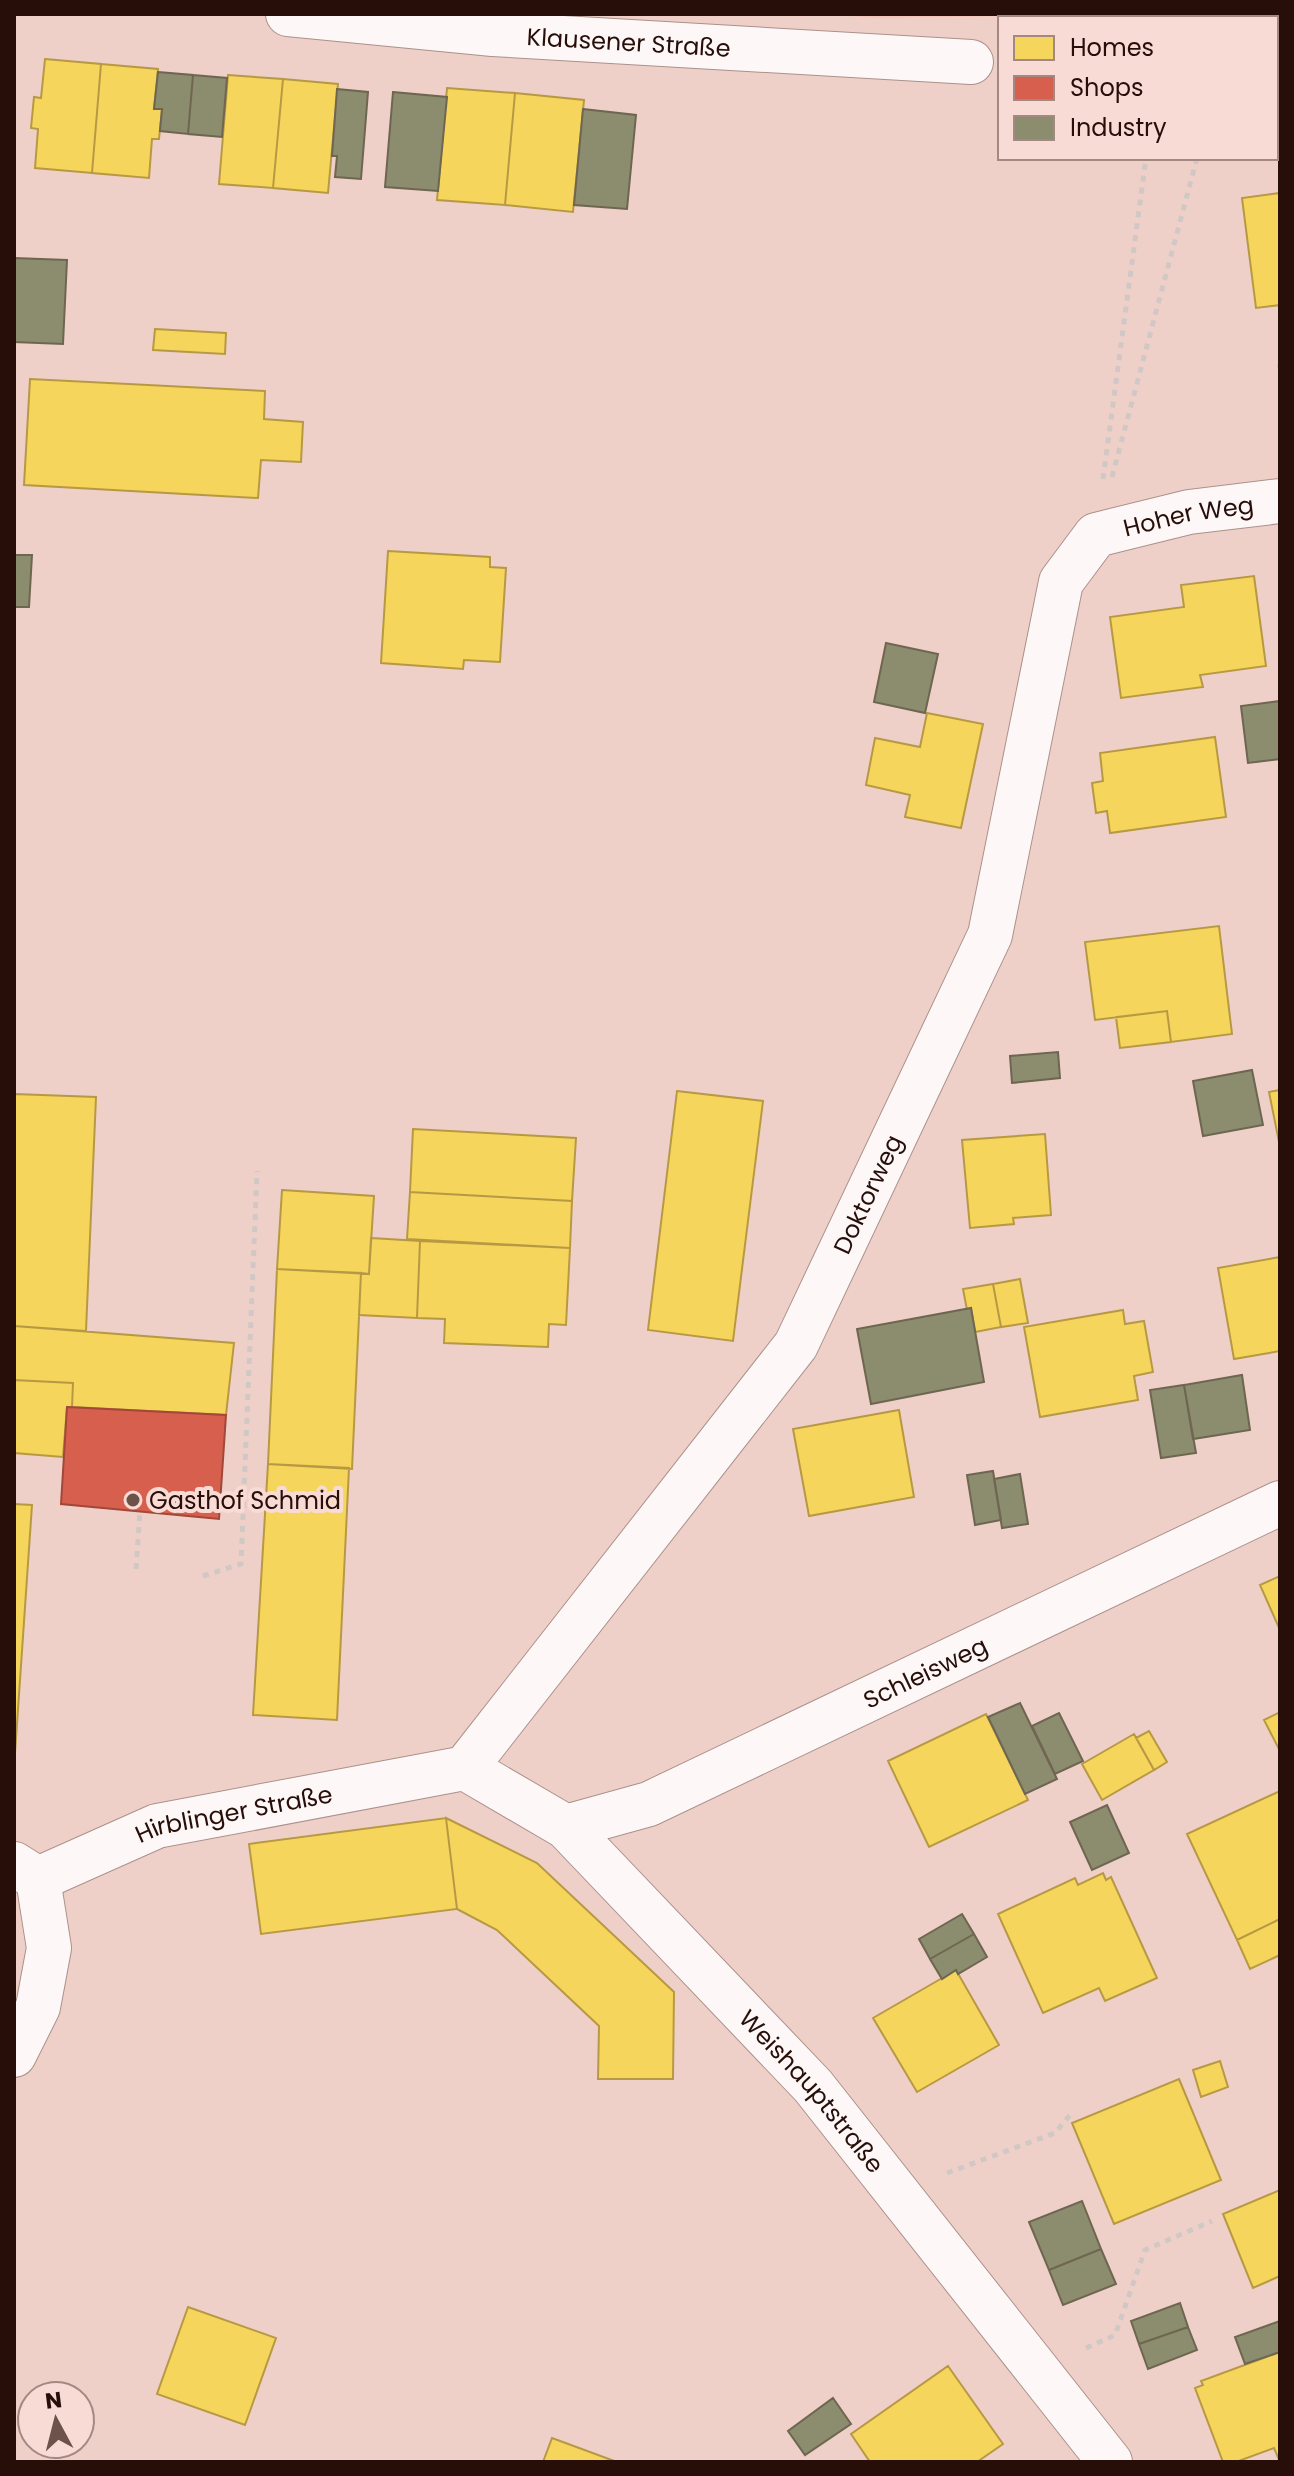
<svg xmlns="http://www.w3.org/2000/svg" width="1294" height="2476" font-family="Poppins,sans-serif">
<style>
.built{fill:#f5c4b9}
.green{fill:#f1ac9c}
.homes{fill:#f6d55c;stroke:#b89943;stroke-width:2}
.shops{fill:#d6604d;stroke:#a24739;stroke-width:2}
.industry{fill:#8c8c6e;stroke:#6e6650;stroke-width:2}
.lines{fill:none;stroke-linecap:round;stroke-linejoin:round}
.street-casing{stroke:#ab918b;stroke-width:46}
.secondary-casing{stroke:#ab918b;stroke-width:46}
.path{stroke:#d1c8c6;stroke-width:5;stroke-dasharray:6 6;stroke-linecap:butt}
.street{stroke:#fdf8f7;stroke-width:44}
.secondary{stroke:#fdf8f7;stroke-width:44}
.poi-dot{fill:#6d524c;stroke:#f8dbd4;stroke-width:3}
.labels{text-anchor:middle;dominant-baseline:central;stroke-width:8;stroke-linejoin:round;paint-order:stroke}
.street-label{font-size:24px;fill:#270e09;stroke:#f8dbd4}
.poi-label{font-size:24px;fill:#270e09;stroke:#f8dbd4;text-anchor:start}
</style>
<rect width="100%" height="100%" fill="#efd0c8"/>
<!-- built -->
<path class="built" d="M 824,14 L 1051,14 L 1050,16 L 873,18 Z"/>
<!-- green -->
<path class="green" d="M 1051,14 L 1221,14 L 1220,18 L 1050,16 Z"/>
<!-- homes -->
<path class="homes" d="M 45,59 L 101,64 L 92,173 L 35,168 L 38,129 L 31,128 L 34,97 L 41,98 Z
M 101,64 L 158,69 L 154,109 L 162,109 L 159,139 L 152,139 L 149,178 L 92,173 Z
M 228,75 L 283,79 L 273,188 L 219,184 Z
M 283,79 L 338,84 L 328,193 L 273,188 Z
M 447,88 L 515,93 L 505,205 L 437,200 Z
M 515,93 L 584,100 L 573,212 L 505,205 Z
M 1280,193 L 1280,305 L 1256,308 L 1242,198 Z
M 155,329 L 226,333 L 225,354 L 153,350 Z
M 30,379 L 265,391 L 264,419 L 303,422 L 301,462 L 261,460 L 258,498 L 24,485 Z
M 388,551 L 490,557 L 490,567 L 506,568 L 500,662 L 464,660 L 463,669 L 381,663 Z
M 1254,576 L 1266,666 L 1200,675 L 1203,687 L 1121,698 L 1110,617 L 1184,607 L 1181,585 Z
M 927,713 L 983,724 L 961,828 L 905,817 L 910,795 L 866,785 L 875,738 L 920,747 Z
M 1215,737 L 1226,817 L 1110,833 L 1107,811 L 1096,813 L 1092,783 L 1103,781 L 1100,753 Z
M 1219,926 L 1232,1034 L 1171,1042 L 1167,1011 L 1095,1020 L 1085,942 Z
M 1167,1011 L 1171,1042 L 1120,1048 L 1116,1017 Z
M 1280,1090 L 1280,1147 L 1269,1092 Z
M 677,1091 L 763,1101 L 733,1341 L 648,1330 Z
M 14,1094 L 96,1097 L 86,1331 L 14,1326 Z
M 413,1129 L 576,1138 L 572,1201 L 410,1192 Z
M 1045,1134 L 1051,1215 L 1013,1218 L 1014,1224 L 970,1228 L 962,1140 Z
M 282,1190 L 374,1196 L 369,1274 L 277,1269 Z
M 410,1192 L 572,1201 L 570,1248 L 407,1239 Z
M 371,1238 L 420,1241 L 417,1318 L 359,1315 L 361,1273 L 369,1274 Z
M 420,1241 L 570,1248 L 566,1325 L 549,1324 L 548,1347 L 444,1343 L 445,1319 L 417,1318 Z
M 1280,1257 L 1280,1351 L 1234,1359 L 1218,1268 Z
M 277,1269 L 361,1273 L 352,1469 L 268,1464 Z
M 1020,1279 L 1028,1323 L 1001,1327 L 993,1284 Z
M 993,1284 L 1001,1327 L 975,1332 L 971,1308 L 967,1310 L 963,1289 Z
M 1123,1310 L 1125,1324 L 1144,1321 L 1153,1372 L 1134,1376 L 1138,1400 L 1040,1417 L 1024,1327 Z
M 14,1326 L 234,1343 L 226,1415 L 72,1407 L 73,1383 L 14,1380 Z
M 14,1380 L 73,1383 L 72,1407 L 67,1407 L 63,1457 L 14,1453 Z
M 899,1410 L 914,1497 L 809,1516 L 793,1429 Z
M 268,1464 L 349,1468 L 337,1720 L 253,1715 Z
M 14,1504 L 32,1505 L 15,1753 L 14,1753 Z
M 1280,1576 L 1280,1630 L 1260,1585 Z
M 1280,1712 L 1280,1751 L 1264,1720 Z
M 986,1714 L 1028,1800 L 929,1847 L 888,1761 Z
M 1149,1731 L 1167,1762 L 1154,1770 L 1136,1738 Z
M 1134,1734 L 1154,1770 L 1102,1800 L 1082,1764 Z
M 1280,1791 L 1280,1919 L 1237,1940 L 1187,1834 Z
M 446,1818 L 457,1909 L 261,1934 L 249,1844 Z
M 446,1818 L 537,1863 L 674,1992 L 673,2079 L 598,2079 L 599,2026 L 497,1930 L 457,1909 Z
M 1103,1873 L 1106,1880 L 1111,1877 L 1157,1978 L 1105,2001 L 1099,1988 L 1043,2013 L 998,1914 L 1075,1878 L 1078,1885 Z
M 1280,1919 L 1280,1955 L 1250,1969 L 1237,1940 Z
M 956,1970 L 999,2045 L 917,2092 L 873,2018 Z
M 1220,2061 L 1228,2087 L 1201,2097 L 1193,2070 Z
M 1179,2079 L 1221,2180 L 1114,2224 L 1072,2123 Z
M 1280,2190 L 1280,2276 L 1253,2288 L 1223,2214 Z
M 188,2307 L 276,2338 L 245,2425 L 157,2394 Z
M 1280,2352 L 1280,2462 L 1274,2448 L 1236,2462 L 1223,2462 L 1195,2388 L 1203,2385 L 1201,2381 Z
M 948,2366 L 1003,2444 L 977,2462 L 870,2462 L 851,2434 Z
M 552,2438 L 617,2462 L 543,2462 Z"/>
<!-- shops -->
<path class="shops" d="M 67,1407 L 226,1415 L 219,1519 L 61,1504 Z"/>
<!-- industry -->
<path class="industry" d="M 158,72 L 193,75 L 188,134 L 160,131 L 162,109 L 154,109 Z
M 193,75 L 227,78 L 222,137 L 188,134 Z
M 337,89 L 368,92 L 361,179 L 335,177 L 337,156 L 332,156 Z
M 393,92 L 447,97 L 438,191 L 385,187 Z
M 583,109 L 636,115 L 627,209 L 574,205 Z
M 14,258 L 67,260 L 63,344 L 14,342 Z
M 14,555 L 32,555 L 29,607 L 14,607 Z
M 886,643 L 938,654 L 925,713 L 874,702 Z
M 1280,701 L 1280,759 L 1248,763 L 1241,706 Z
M 1058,1052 L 1060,1078 L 1012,1083 L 1010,1056 Z
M 1252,1070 L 1263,1125 L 1203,1136 L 1193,1081 Z
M 971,1308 L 984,1382 L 871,1404 L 857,1329 Z
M 1242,1375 L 1250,1430 L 1193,1439 L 1184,1385 Z
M 1184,1385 L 1196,1453 L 1161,1458 L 1150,1390 Z
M 993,1471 L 1001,1520 L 975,1525 L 967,1475 Z
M 1020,1474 L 1028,1524 L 1002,1528 L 994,1479 Z
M 1020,1703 L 1057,1779 L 1025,1794 L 988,1717 Z
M 1059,1713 L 1083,1761 L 1055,1774 L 1032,1726 Z
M 1107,1805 L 1129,1853 L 1092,1870 L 1070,1822 Z
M 962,1914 L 974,1934 L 930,1959 L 919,1939 Z
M 974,1934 L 987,1957 L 958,1974 L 956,1970 L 942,1979 L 930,1959 Z
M 1082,2201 L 1101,2249 L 1049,2270 L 1029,2222 Z
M 1101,2249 L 1116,2284 L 1063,2305 L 1049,2270 Z
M 1180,2303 L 1188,2327 L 1139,2344 L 1131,2321 Z
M 1280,2321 L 1280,2352 L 1245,2364 L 1235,2337 Z
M 1188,2327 L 1197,2350 L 1148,2369 L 1139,2344 Z
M 833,2398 L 851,2424 L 805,2455 L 788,2431 Z"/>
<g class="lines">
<!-- street casing -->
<g class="street-casing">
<g id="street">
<path id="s1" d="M 288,14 L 493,34 L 971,62"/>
<path id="s2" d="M 465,1768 L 796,1345 L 990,935 L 1061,582 L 1096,535 L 1189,512 L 1280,501"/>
<path id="s3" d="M 465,1768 L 566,1827 L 813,2086 L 1110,2462"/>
<path id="s4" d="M 566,1827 L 649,1804 L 1280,1503"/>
<path id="s5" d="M 38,1879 L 157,1826 L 465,1768"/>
</g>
</g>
<!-- secondary casing -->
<g class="secondary-casing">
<path id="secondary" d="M 14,1864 L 38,1879 L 49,1948 L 38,2007 L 14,2055"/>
</g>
<!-- path -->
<path class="path" d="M 1164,18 L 1164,14
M 1225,18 L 1226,14
M 1279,364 L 1280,368
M 1112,477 L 1197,158
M 1103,479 L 1146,158
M 136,1569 L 140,1511
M 203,1576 L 241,1564 L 257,1171
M 947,2173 L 1055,2133 L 1070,2115
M 1086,2348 L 1115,2335 L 1145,2250 L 1212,2221"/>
<!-- street -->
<use href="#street" class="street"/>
<!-- secondary -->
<use href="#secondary" class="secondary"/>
</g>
<!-- markers -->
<circle class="poi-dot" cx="133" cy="1500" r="8"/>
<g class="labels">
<!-- street labels -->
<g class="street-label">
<text stroke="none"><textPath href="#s1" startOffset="342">Klausener Straße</textPath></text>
<text stroke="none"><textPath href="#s2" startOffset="1504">Hoher Weg</textPath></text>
<text stroke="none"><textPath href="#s2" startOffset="704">Doktorweg</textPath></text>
<text stroke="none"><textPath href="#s4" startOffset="392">Schleisweg</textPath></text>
<text stroke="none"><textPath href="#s5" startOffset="208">Hirblinger Straße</textPath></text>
<text stroke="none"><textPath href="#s3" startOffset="478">Weishauptstraße</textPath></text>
</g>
<!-- poi labels -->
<g class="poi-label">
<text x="149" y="1500">Gasthof Schmid</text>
</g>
</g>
<!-- border -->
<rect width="1294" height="2476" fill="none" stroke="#270e09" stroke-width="32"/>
<!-- legend -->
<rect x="998" y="16" width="280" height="144" fill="#f8dbd4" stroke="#a48983" stroke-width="2"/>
<rect x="1014" y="36" width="40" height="24" fill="#f6d55c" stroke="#a48983" stroke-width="2"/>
<text x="1070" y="56" font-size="24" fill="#270e09">Homes</text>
<rect x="1014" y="76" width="40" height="24" fill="#d6604d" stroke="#a48983" stroke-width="2"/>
<text x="1070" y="96" font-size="24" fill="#270e09">Shops</text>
<rect x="1014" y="116" width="40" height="24" fill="#8c8c6e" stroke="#a48983" stroke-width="2"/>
<text x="1070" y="136" font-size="24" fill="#270e09">Industry</text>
<!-- north arrow -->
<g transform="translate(56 2420) rotate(353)"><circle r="38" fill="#f8dbd4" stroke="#a48983" stroke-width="2"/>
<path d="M0-6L14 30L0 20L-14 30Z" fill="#6d524c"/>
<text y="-12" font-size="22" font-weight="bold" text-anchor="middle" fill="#270e09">N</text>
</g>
</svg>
